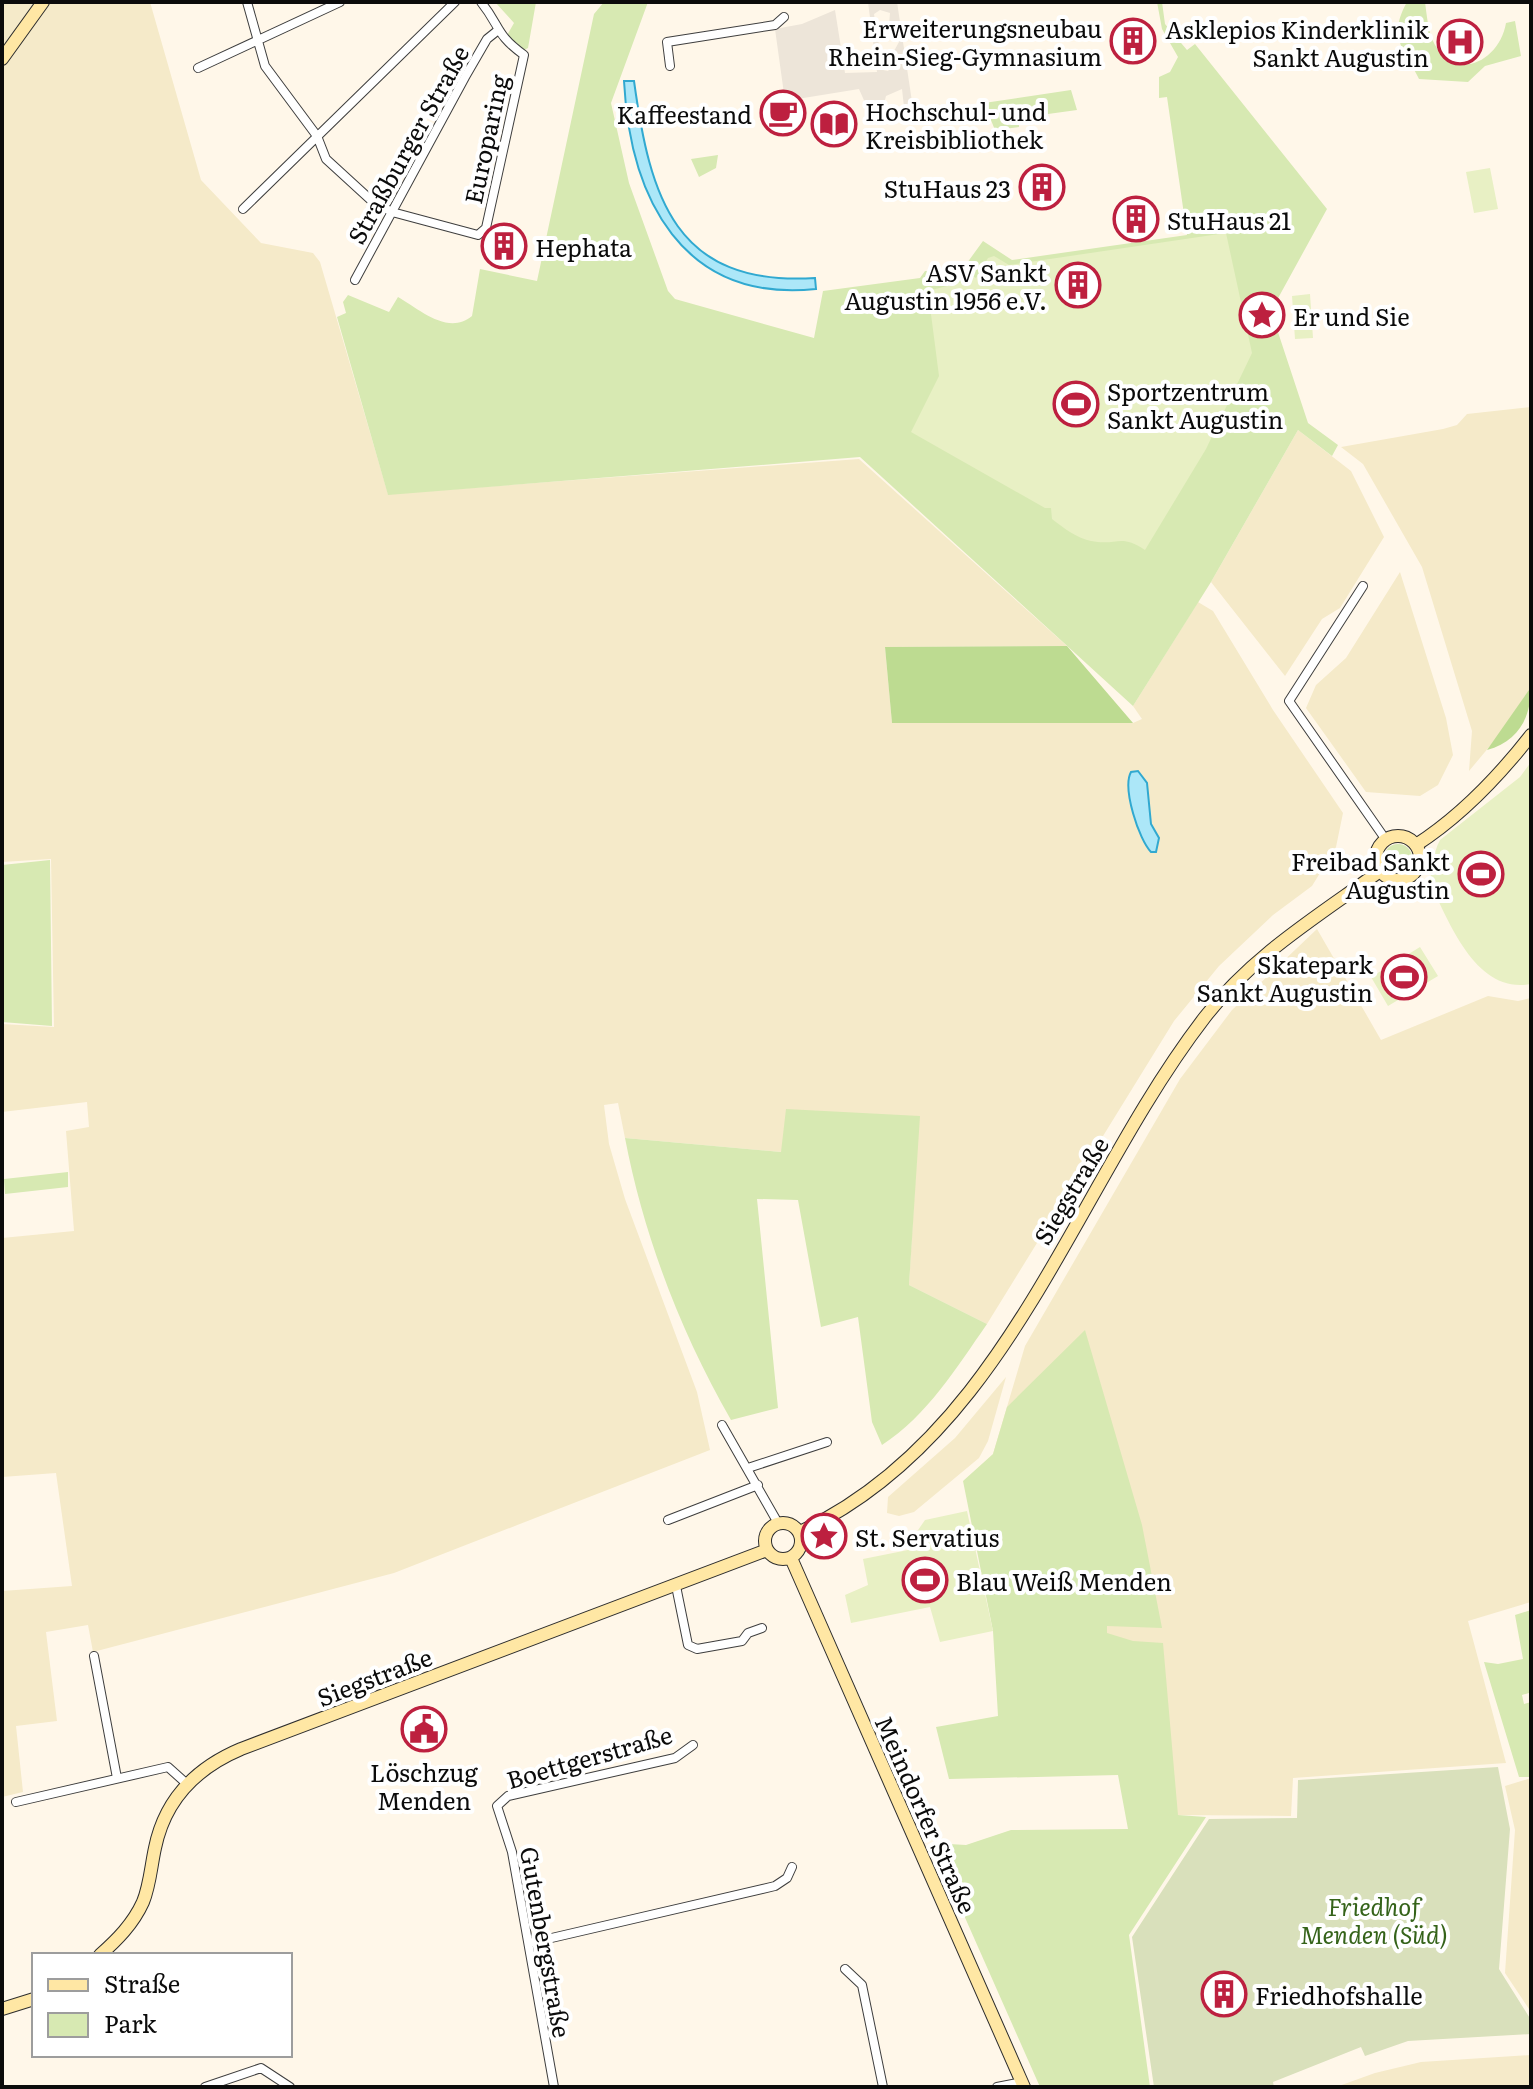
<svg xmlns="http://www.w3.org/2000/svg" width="1533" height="2089" font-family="Literata,serif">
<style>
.farmland{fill:#f5eac9}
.green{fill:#d7e9b2}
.forest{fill:#bddb91}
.cemetery{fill:#d9e0bb}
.pitch{fill:#e8f0c4}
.plaza{fill:#ede5d9;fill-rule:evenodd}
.water{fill:#ace7f8;stroke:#31a9d0;stroke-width:2}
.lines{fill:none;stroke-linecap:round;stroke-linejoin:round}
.street-casing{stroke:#3e3e3e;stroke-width:10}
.secondary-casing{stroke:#2d2d2d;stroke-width:14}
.street{stroke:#fff;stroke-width:8}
.secondary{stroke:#ffe7a4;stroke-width:12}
.labels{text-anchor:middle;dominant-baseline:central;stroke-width:8;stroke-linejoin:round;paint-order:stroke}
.poi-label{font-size:24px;fill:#0b0b0b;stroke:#fff;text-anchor:start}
.street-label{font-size:24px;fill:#0b0b0b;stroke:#fff}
.park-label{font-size:24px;font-style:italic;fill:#35631a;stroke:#fff}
</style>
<rect width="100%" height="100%" fill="#fff7e9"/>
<!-- farmland -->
<path class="farmland" d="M 2,2 L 150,2 L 201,180 L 261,243 L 313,253 L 320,262 L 388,494 L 859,459 L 1067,646 L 885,647 L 892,723 L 1133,723 L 1142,719 L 1133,706 L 1198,602 L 1213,611 L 1273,710 L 1343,813 L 1336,847 L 1312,886 L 1273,915 L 1219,966 L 1174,1021 L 987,1324 L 909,1285 L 919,1116 L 782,1152 L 625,1138 L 618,1103 L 604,1105 L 609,1144 L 625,1199 L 697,1392 L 710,1450 L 394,1573 L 93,1652 L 88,1625 L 46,1632 L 57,1721 L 16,1726 L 23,1792 L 2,1797 L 2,1591 L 72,1586 L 56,1473 L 2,1477 L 2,1238 L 74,1231 L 66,1131 L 89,1127 L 87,1102 L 2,1112 L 2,1024 L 54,1027 L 51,859 L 2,862 Z
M 1531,407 L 1531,687 L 1500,734 L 1469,771 L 1472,731 L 1422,567 L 1363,464 L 1341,447 L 1443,429 L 1457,425 L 1467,414 Z
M 1298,430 L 1351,471 L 1384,537 L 1340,608 L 1322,619 L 1285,676 L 1211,582 Z
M 1400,572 L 1446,718 L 1453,755 L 1438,785 L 1420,796 L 1366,792 L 1306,708 L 1316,685 L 1346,658 Z
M 1317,929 L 1381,1040 L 1488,996 L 1518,1001 L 1531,998 L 1531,1602 L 1468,1621 L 1506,1763 L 1293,1778 L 1291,1816 L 1178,1815 L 1118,1775 L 1106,1627 L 993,1454 L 1025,1346 L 1180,1079 L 1232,1010 Z
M 1006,1377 L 988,1441 L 979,1458 L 914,1512 L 899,1516 L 887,1513 L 888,1497 L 955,1438 Z
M 1531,1778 L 1531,2012 L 1505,1973 L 1515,1830 L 1505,1786 Z
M 1531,2055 L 1531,2087 L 1336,2087 L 1375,2073 L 1421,2062 Z"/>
<!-- green -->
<path class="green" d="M 495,2 L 536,2 L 528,48 L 524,50 L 506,37 L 514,23 Z
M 604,2 L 648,2 L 611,103 L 629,183 L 668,291 L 675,299 L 814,338 L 823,291 L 920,278 L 925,271 L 959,274 L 983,241 L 1012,260 L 1187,235 L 1167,97 L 1159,98 L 1159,77 L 1170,72 L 1178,57 L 1162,29 L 1157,2 L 1162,2 L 1165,24 L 1187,50 L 1195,44 L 1327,209 L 1271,311 L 1308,423 L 1338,445 L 1332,456 L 1298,430 L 1211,582 L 1133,706 L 860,457 L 388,495 L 337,317 L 346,313 L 343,302 L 348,295 L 389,312 L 398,297 C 419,309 448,336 472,316 L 480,269 L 537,281 L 594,14 Z
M 1407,2 L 1425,2 C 1427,16 1428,33 1435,45 C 1457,83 1500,60 1506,23 L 1515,21 L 1521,56 L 1485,66 L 1468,82 L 1419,79 C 1404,48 1387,38 1407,2 Z
M 1071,90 L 1077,110 L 1019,118 L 1019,127 L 995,130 L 984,103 Z
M 718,155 L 716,168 L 699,177 L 691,159 Z
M1384 858a14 14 0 1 1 28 0a14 14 0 1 1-28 0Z
M 50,860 L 52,1026 L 2,1022 L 2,865 Z
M 786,1109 L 920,1116 L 909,1285 L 987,1324 C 957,1367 927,1416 882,1445 L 872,1422 L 858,1317 L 821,1327 L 798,1200 L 757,1199 L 778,1408 L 731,1420 C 681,1333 644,1237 625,1138 L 781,1152 Z
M 68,1172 L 68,1187 L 5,1194 L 4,1179 Z
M 1085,1330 L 1142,1525 L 1162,1628 L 1107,1626 L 1107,1633 L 1133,1641 L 1163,1643 L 1178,1815 L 1206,1817 L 1129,1935 L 1150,2087 L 1040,2087 L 932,1843 L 966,1845 L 1011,1830 L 1128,1829 L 1118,1775 L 949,1779 L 936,1727 L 998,1716 L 993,1631 L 963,1481 L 993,1454 L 1007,1407 Z
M 1531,1610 L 1531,1697 L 1529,1693 L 1522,1695 L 1524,1704 L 1531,1702 L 1531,1777 L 1519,1777 L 1484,1662 L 1498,1664 L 1523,1659 L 1515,1615 Z"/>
<!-- forest -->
<path class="forest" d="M 1067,646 L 1133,723 L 892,723 L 885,647 Z
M 1531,687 C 1531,718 1518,742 1487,750 Z"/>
<!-- cemetery -->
<path class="cemetery" d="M 1498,1767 L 1510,1829 L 1499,1969 L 1531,2020 L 1531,2034 L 1408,2041 L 1365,2056 L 1361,2047 L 1273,2082 L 1274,2087 L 1154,2087 L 1132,1937 L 1209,1819 L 1297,1818 L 1298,1780 Z"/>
<!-- pitch -->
<path class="pitch" d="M 1490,168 L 1498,209 L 1474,213 L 1466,172 Z
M 1226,233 L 1252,353 L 1206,449 L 1145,550 C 1120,533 1118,546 1091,541 C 1076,538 1064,528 1052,519 L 1051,508 L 1045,508 L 911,432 L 939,376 L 928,291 L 962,282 L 968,274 L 976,278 L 988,258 L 994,256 L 1009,265 Z
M 1310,294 L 1313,338 L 1295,339 L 1292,296 Z
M 1531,762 L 1531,984 C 1475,995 1448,919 1429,881 C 1435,866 1432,854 1440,840 L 1520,777 Z
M 1420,947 L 1438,976 L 1388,1006 L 1371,977 Z
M 967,1511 L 993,1631 L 940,1642 L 930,1607 L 851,1623 L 845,1595 L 868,1585 L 863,1559 L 918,1548 L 916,1533 L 925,1520 Z"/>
<!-- plaza -->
<path class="plaza" d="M 868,2 L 897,2 L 914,115 L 905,116 L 902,89 L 886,96 L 884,104 L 867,107 L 859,89 L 785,101 L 775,29 L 802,24 L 835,10 L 845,73 L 877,72 ZM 880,10 L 890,13 L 889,25 L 899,42 L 894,51 L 898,60 L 888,71 L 883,70 L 874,14 Z"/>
<!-- water -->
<path class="water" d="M 624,81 L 634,81 C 650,196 674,287 815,278 L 816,289 C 682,303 630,198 624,81 Z
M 1138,771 L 1147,783 L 1151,824 L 1159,838 L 1156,852 L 1151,852 C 1139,840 1122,788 1131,772 Z"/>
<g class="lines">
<!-- street casing -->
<g class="street-casing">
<path id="street" d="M 247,2 L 265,66 L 317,136 L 326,159 L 373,202 L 392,212 L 478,235 L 486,228 L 524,55 C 495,34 501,27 481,2
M 670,66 L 667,42 L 775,25 L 784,17
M 198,68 L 340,2
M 243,209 L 455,2
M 355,280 L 465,77 L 487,39 L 497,31
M 1363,586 L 1289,701 L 1386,840
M 722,1425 L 778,1523
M 748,1468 L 827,1442
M 668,1520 L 758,1485
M 676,1586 L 688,1645 L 697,1649 L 742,1641 L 748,1633 L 762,1628
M 94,1656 L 117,1778
M 16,1802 L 168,1767 L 187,1784
M 530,1943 L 775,1886 L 787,1878 L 792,1867
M 845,1969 L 862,1985 L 883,2087
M 205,2087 L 261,2068 L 290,2087
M 554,2087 L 512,1852 L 497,1806 L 508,1796 L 675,1758 L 693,1745
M 997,2087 L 1022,2082"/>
</g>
<!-- secondary casing -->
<g class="secondary-casing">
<path id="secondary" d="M 2,59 L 43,2
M1376 858a22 22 0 1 1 44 0a22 22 0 1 1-44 0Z
M 1416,845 C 1461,816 1499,776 1531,735
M765 1541a18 18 0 1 1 36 0a18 18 0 1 1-36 0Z
M 800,1532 C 1008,1435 1073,1188 1205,1017 C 1253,955 1318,916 1380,871
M 791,1558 L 1024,2087
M 100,1955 C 117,1940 133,1924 143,1902 C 150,1885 151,1866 155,1848 C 165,1799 196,1768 241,1749 L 767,1550
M 2,2009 L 34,1999"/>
</g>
<!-- street -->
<use href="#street" class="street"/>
<!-- secondary -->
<use href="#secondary" class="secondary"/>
</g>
<!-- icons -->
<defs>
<g id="building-ring" transform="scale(2.3)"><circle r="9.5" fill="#fff" stroke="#bd203f" stroke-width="1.5"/><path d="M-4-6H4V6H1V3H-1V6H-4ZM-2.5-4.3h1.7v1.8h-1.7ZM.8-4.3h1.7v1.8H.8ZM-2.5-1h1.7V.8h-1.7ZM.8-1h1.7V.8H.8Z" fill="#bd203f"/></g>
<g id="hospital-ring" transform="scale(2.3)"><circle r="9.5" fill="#fff" stroke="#bd203f" stroke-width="1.5"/><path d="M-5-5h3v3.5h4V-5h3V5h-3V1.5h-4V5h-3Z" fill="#bd203f"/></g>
<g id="cafe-ring" transform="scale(2.3)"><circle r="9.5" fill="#fff" stroke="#bd203f" stroke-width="1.5"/><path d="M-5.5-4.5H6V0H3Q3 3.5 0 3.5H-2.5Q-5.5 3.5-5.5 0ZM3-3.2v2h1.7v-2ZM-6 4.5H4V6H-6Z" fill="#bd203f"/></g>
<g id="library-ring" transform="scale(2.3)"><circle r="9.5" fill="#fff" stroke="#bd203f" stroke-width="1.5"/><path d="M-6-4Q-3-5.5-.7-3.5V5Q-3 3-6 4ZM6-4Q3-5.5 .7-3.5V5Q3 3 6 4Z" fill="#bd203f"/></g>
<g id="sight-ring" transform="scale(2.3)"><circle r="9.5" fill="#fff" stroke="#bd203f" stroke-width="1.5"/><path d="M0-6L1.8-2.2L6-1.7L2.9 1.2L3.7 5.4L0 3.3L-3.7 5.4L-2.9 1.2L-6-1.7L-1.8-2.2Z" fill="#bd203f"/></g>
<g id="stadium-ring" transform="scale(2.3)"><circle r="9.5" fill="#fff" stroke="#bd203f" stroke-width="1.5"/><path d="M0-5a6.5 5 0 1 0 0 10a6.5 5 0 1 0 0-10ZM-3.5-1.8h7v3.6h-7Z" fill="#bd203f"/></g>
<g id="civic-ring" transform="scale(2.3)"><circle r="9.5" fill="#fff" stroke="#bd203f" stroke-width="1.5"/><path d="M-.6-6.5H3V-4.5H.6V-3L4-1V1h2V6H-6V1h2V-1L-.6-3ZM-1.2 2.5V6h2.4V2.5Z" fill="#bd203f"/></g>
</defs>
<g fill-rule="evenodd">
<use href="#building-ring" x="1133" y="41"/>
<use href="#hospital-ring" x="1460" y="42"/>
<use href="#cafe-ring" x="783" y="113"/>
<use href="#library-ring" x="834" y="124"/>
<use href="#building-ring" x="1042" y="187"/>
<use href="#building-ring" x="1136" y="219"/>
<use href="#building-ring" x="504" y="246"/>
<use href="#building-ring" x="1078" y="285"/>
<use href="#sight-ring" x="1262" y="315"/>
<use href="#stadium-ring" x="1076" y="404"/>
<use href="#stadium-ring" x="1481" y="874"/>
<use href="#stadium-ring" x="1404" y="977"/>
<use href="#sight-ring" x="824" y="1536"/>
<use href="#stadium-ring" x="925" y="1580"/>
<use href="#civic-ring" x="424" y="1729"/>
<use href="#building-ring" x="1224" y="1994"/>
</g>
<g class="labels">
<!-- poi labels -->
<g class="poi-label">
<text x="1102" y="27" text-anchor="end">Erweiterungsneubau<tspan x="1102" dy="28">Rhein-Sieg-Gymnasium</tspan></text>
<text x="1429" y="28" text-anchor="end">Asklepios Kinderklinik<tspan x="1429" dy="28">Sankt Augustin</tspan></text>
<text x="865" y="110">Hochschul- und<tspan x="865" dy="28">Kreisbibliothek</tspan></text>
<text x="752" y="113" text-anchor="end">Kaffeestand</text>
<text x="1011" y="187" text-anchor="end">StuHaus 23</text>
<text x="1167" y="219">StuHaus 21</text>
<text x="535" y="246">Hephata</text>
<text x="1047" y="271" text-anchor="end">ASV Sankt<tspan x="1047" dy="28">Augustin 1956 e.V.</tspan></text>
<text x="1293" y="315">Er und Sie</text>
<text x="1107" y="390">Sportzentrum<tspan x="1107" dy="28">Sankt Augustin</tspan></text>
<text x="1450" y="860" text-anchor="end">Freibad Sankt<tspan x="1450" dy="28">Augustin</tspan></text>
<text x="1373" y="963" text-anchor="end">Skatepark<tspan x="1373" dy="28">Sankt Augustin</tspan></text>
<text x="855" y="1536">St. Servatius</text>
<text x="956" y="1580">Blau Weiß Menden</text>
<text x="424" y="1771" text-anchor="middle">Löschzug<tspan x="424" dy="28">Menden</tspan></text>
<text x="1255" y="1994">Friedhofshalle</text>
</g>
<!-- street labels -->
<g class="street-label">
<text transform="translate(485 139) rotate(-78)">Europaring</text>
<text transform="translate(407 144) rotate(-61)">Straßburger Straße</text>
<text transform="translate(1070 1190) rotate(-59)">Siegstraße</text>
<text transform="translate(374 1676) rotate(-21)">Siegstraße</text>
<text transform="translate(589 1756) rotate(-16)">Boettgerstraße</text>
<text transform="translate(927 1814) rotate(66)">Meindorfer Straße</text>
<text transform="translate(547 1942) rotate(80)">Gutenbergstraße</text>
</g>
<!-- park labels -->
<g class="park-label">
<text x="1374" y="1905">Friedhof<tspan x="1374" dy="28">Menden (Süd)</tspan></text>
</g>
</g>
<!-- border -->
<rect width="1533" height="2089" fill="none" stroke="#0b0b0b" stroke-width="8"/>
<!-- legend -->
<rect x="32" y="1953" width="260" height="104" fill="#ffffff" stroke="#9d9d9d" stroke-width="2"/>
<rect x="48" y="1979" width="40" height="12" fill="#ffe7a4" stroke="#9d9d9d" stroke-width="2"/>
<text x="104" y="1993" font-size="24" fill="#0b0b0b">Straße</text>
<rect x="48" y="2013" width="40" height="24" fill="#d7e9b2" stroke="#9d9d9d" stroke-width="2"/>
<text x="104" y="2033" font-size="24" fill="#0b0b0b">Park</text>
</svg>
